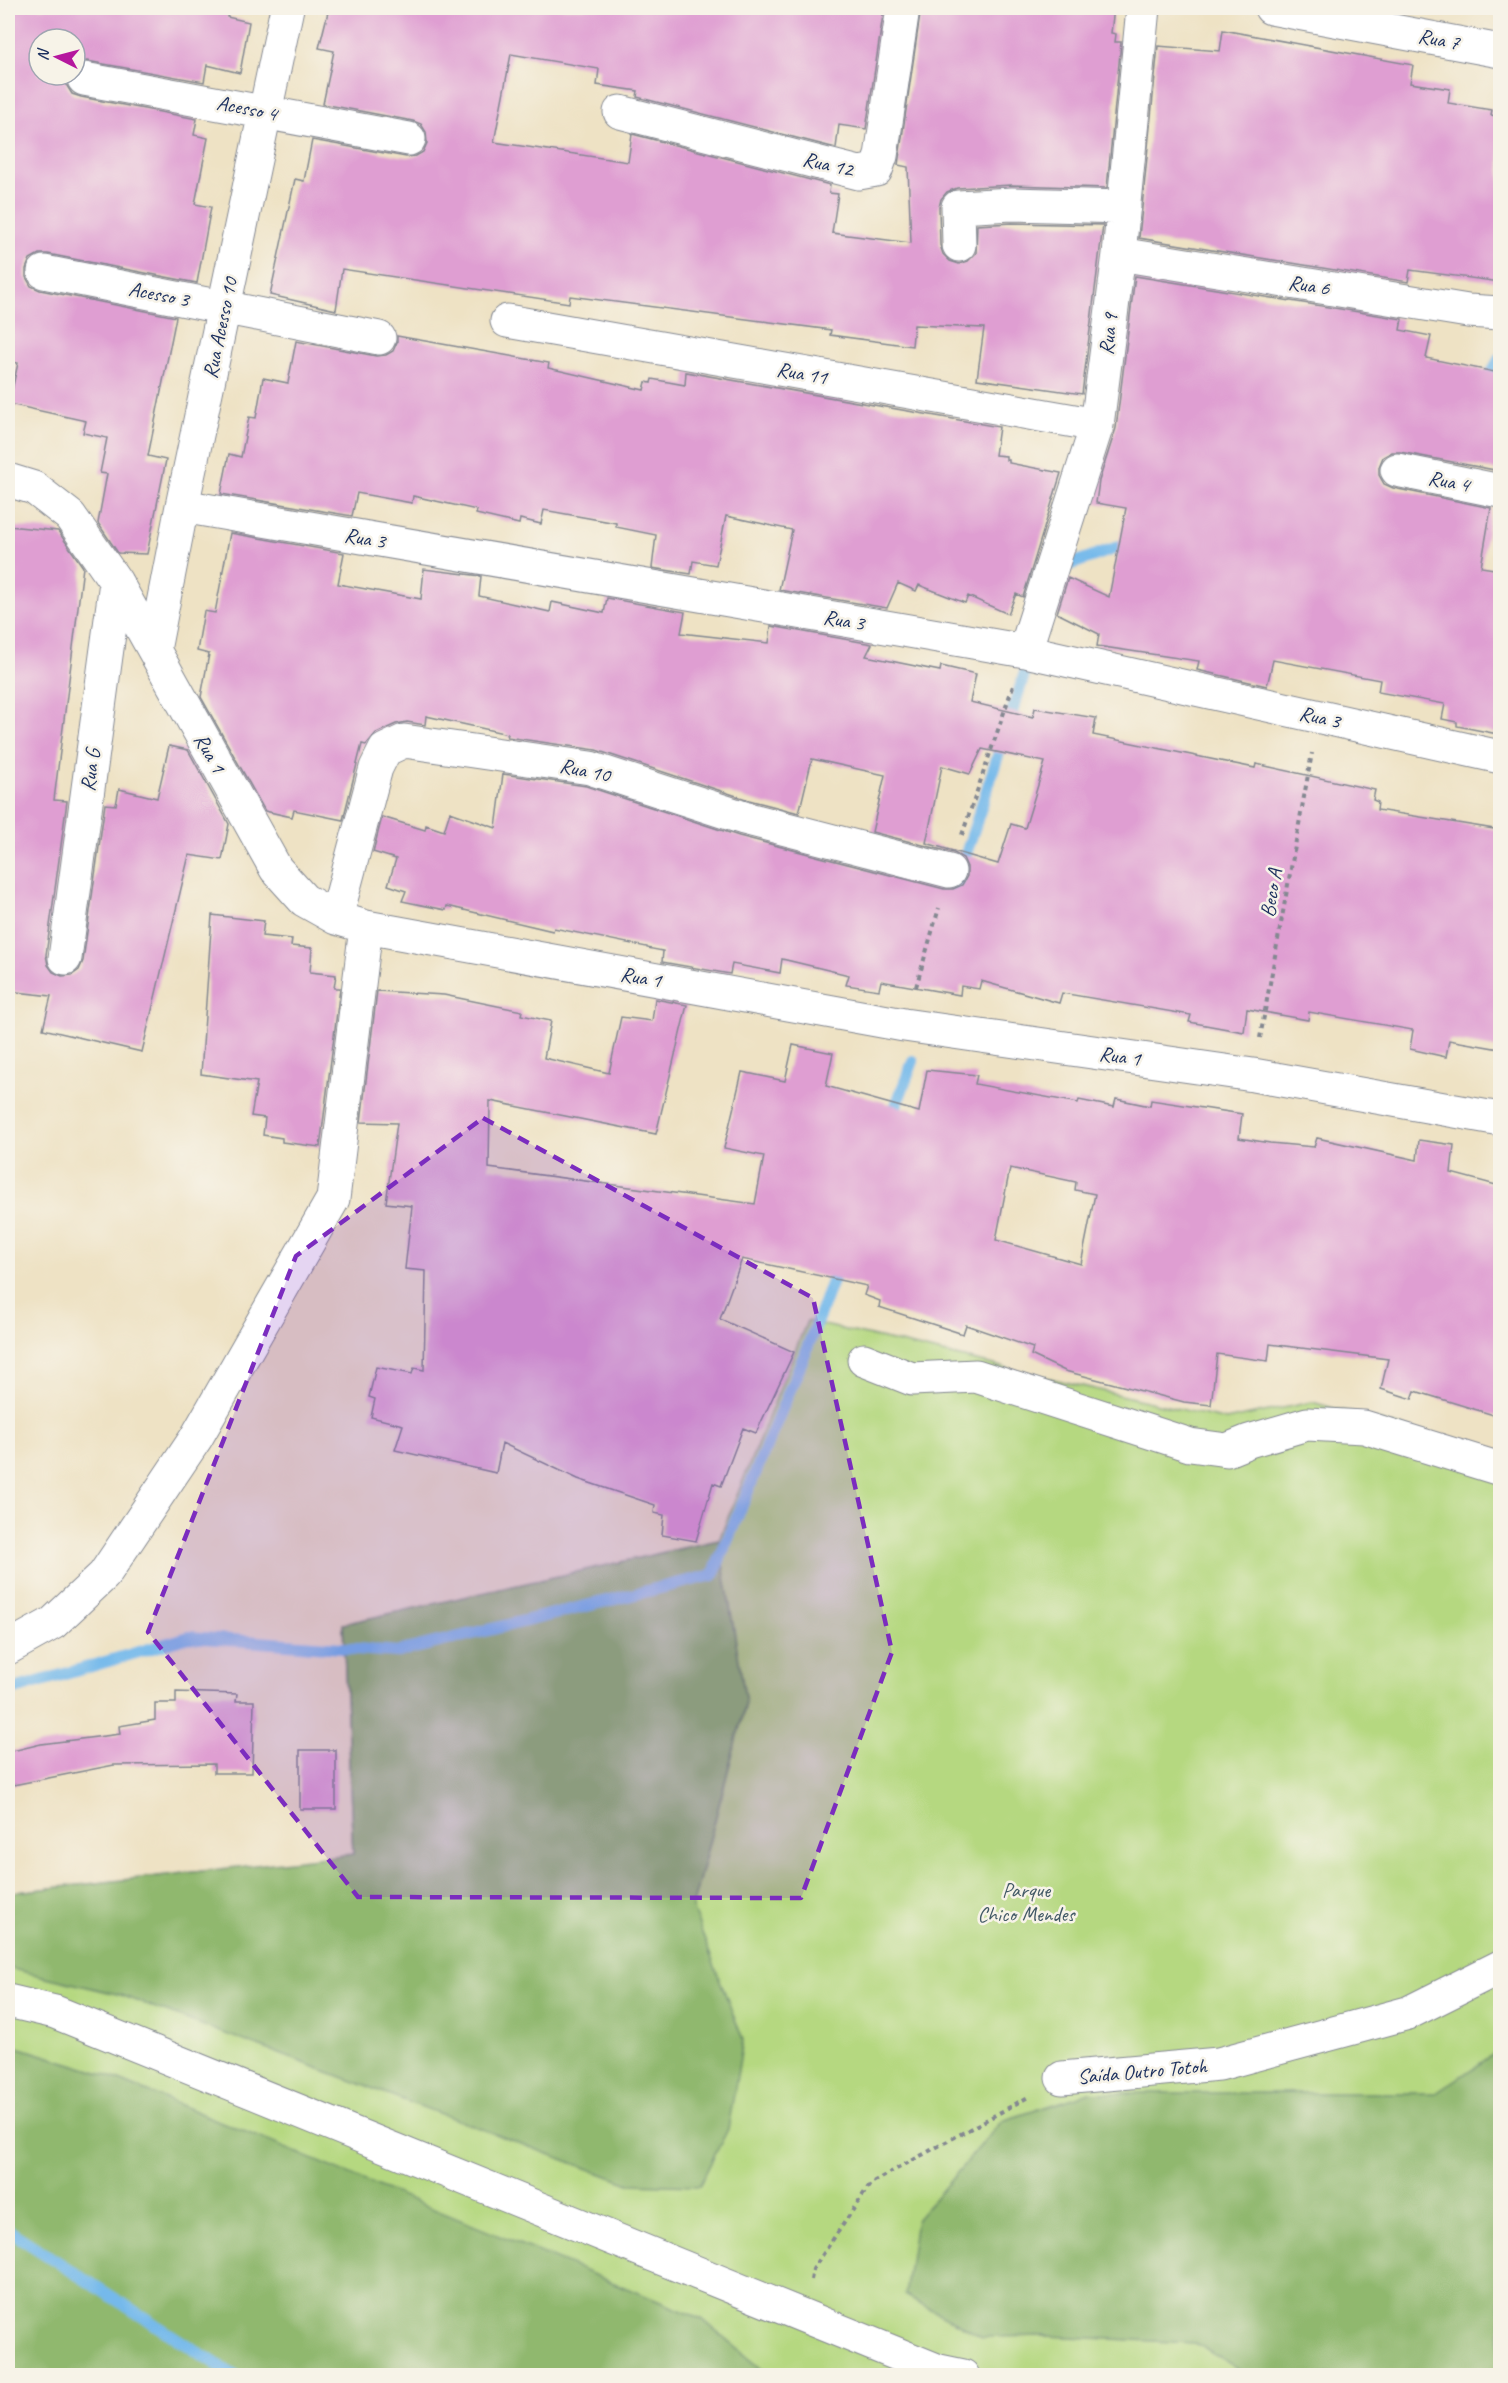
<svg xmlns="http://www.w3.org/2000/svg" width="1508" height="2383" font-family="Caveat,sans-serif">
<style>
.green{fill:#b5d880;stroke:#68846f;stroke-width:1.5}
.forest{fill:#90b86e;stroke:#567466;stroke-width:1.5}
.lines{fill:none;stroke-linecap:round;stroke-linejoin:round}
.stream{stroke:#74b9eb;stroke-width:12}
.building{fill:#df9ed2;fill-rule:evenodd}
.minor-casing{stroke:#848891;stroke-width:35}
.path{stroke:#848891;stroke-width:4;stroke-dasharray:4.5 4.5;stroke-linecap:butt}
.minor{stroke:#fff;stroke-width:33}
.marked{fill:#7b2cbf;fill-opacity:0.2;stroke:#7b2cbf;stroke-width:4.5;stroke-dasharray:12 8;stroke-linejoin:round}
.labels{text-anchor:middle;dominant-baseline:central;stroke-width:5;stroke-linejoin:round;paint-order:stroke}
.street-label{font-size:21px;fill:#1b2f5e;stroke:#f7f3e8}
.park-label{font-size:21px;fill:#425966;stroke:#f7f3e8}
</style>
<rect width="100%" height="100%" fill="#f7f3e8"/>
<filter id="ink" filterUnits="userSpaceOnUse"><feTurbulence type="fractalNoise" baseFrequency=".0167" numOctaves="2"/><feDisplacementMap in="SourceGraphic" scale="12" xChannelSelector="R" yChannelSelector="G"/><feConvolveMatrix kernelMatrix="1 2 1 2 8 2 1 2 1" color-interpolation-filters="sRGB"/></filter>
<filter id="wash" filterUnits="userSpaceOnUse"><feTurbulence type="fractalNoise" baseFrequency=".008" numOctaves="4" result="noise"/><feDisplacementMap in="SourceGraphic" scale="24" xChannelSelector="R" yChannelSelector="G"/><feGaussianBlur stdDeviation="1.35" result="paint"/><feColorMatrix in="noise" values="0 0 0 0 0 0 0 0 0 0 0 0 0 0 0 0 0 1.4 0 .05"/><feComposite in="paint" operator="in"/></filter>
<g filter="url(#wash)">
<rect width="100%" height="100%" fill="#eee2c4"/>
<!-- green -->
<path class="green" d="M 807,1321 L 1226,1420 L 1312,1402 L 1500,1455 L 1500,2375 L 8,2375 L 8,1893 L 353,1855 L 343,1624 L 719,1540 Z"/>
<!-- forest -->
<path class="forest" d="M 719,1540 L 746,1703 L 692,1907 L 743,2040 L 728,2129 L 699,2186 L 629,2184 L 121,1995 L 8,1968 L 8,1893 L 353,1854 L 343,1624 Z
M 8,2044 L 107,2075 L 702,2319 L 769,2375 L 8,2375 Z
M 1500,2050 L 1500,2375 L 1248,2375 L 1195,2343 L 1047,2336 L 982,2337 L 905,2295 L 916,2220 L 1002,2121 L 1089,2093 L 1436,2093 Z"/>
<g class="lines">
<!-- stream -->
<path class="stream" d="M 1484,386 L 1500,358
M 1058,572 L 1058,569 L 1132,542
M 950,903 L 1031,654
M 891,1119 L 913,1061
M 8,1691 L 189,1637 L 398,1652 L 713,1575 L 806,1351 L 838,1265
M 8,2230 L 235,2376"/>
</g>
<g id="blocks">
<!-- building -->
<path class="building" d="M 8,8 L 229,8 L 227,17 L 249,22 L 240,73 L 207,65 L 204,82 L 87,61 L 75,63 L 75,39 L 39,39 L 39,75 L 66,75 L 67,86 L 72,94 L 81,97 L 197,119 L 194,135 L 208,138 L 195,204 L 211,207 L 197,283 L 48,254 L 39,254 L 30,259 L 26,269 L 26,277 L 31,286 L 40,290 L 176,317 L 148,456 L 166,460 L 147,554 L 118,553 L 98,523 L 107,474 L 100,473 L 107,438 L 83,433 L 86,421 L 9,404 L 18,363 L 8,361 Z
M 329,8 L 884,8 L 866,129 L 839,125 L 836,148 L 637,97 L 638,91 L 597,85 L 599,69 L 511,54 L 494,142 L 628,162 L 632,134 L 830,185 L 829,193 L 838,194 L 832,233 L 911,243 L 908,167 L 898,165 L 921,8 L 1114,8 L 1111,33 L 1116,34 L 1115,42 L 1121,42 L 1107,188 L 1012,185 L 957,188 L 947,192 L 941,199 L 939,207 L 940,245 L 943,254 L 950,261 L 959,264 L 968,261 L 976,253 L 977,225 L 1012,223 L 1103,225 L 1082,394 L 977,379 L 984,328 L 914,325 L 912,346 L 830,335 L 831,330 L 570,296 L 569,303 L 342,269 L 336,310 L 270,295 L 295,179 L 304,181 L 312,140 L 406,157 L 416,156 L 423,152 L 427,143 L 426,132 L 421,124 L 413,121 L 323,104 L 334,51 L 319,48 Z
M 1223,30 L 1413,65 L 1410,83 L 1450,89 L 1448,103 L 1492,110 L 1491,115 L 1500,117 L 1500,282 L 1410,270 L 1408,282 L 1139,238 L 1158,46 L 1220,51 Z
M 1135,276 L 1402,319 L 1400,330 L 1431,336 L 1426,358 L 1500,373 L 1500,471 L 1400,452 L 1392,452 L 1383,457 L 1379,467 L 1379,475 L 1384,484 L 1393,488 L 1491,508 L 1481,567 L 1500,570 L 1500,716 L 1498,734 L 1457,726 L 1457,722 L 1442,719 L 1445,704 L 1378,692 L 1380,680 L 1273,660 L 1267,686 L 1197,670 L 1199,661 L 1097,646 L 1099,634 L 1057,613 L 1068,578 L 1109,597 L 1126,508 L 1096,503 L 1099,481 L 1116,428 Z
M 397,336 L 549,363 L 548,368 L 644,390 L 646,382 L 651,383 L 652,379 L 685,385 L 686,372 L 999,427 L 995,455 L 1006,456 L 1006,460 L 1009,460 L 1009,463 L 1061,473 L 1023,597 L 1016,594 L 1008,614 L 968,596 L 965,603 L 919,585 L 916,591 L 898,583 L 887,608 L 779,590 L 792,530 L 726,516 L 716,565 L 693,561 L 691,574 L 652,568 L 656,535 L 616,527 L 616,523 L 544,510 L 541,524 L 520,519 L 519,524 L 476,514 L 477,510 L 413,496 L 412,503 L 357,493 L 352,516 L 221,494 L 229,454 L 241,457 L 249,417 L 256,418 L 263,378 L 288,383 L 296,341 L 376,356 L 386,355 L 393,351 L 397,342 Z
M 8,526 L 58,531 L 83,567 L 54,800 L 67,801 L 46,955 L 48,965 L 53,972 L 62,976 L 72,975 L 79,970 L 83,961 L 105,804 L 116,805 L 119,789 L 157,798 L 169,746 L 188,750 L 229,824 L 222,860 L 189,855 L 142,1052 L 43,1029 L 51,996 L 8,991 Z
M 230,533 L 344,553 L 338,584 L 421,599 L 424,569 L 481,576 L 479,596 L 550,612 L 552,602 L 604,613 L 607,598 L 685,612 L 681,633 L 769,643 L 771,626 L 872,644 L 866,656 L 940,671 L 941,666 L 976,674 L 970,702 L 1033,717 L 1035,708 L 1096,718 L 1093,735 L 1255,768 L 1256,764 L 1375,790 L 1373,800 L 1378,802 L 1377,810 L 1500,830 L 1500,1049 L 1449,1040 L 1446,1057 L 1410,1049 L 1413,1030 L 1309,1012 L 1308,1020 L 1247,1009 L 1244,1032 L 1189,1022 L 1191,1015 L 1062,993 L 1059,1003 L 981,981 L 979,989 L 961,986 L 960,995 L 881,981 L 879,990 L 846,985 L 849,975 L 782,959 L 780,973 L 732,964 L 730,974 L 662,962 L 663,951 L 647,948 L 647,947 L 554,928 L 553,931 L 447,906 L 446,910 L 402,901 L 406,891 L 388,885 L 396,859 L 373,852 L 382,817 L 425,830 L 426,825 L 444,831 L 450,812 L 496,828 L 503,774 L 586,786 L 739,836 L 944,889 L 953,889 L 962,885 L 967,876 L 967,867 L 963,858 L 954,853 L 872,832 L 885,775 L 812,759 L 799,813 L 749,800 L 596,750 L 507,737 L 508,734 L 426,716 L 425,725 L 407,722 L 396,724 L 376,733 L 366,745 L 362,744 L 343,820 L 294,810 L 292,817 L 265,811 L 201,697 L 209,654 L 197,651 L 204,611 L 215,613 ZM 982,749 L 1045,762 L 1025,828 L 1011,824 L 998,864 L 926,843 L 942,766 L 970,774 Z
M 212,915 L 264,921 L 262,936 L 292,939 L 291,946 L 312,948 L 310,972 L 336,975 L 334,988 L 340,988 L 320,1147 L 282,1142 L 282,1138 L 263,1135 L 265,1118 L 251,1116 L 257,1082 L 201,1074 Z
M 377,991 L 444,995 L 522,1011 L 521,1015 L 551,1021 L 544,1058 L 609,1073 L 621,1017 L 652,1021 L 655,999 L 687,1005 L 656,1134 L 490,1101 L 489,1168 L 755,1204 L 764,1156 L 724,1148 L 742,1072 L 785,1081 L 793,1045 L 833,1053 L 826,1086 L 919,1112 L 927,1070 L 977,1075 L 975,1084 L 1078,1103 L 1079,1100 L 1114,1107 L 1116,1099 L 1150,1106 L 1151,1100 L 1242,1114 L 1239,1138 L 1270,1143 L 1314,1147 L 1317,1138 L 1417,1160 L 1419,1140 L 1454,1145 L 1451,1173 L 1500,1186 L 1500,1417 L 1415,1391 L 1412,1399 L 1381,1389 L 1388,1359 L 1270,1344 L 1268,1361 L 1217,1354 L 1211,1405 L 1184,1402 L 1065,1371 L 1031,1355 L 1033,1348 L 966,1325 L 963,1334 L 879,1307 L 880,1301 L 864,1295 L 867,1286 L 742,1259 L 720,1319 L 794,1352 L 756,1433 L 743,1428 L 721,1486 L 713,1483 L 696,1541 L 662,1535 L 664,1515 L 654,1513 L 655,1505 L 578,1479 L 502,1443 L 496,1473 L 395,1450 L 403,1425 L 371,1417 L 375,1399 L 369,1397 L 376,1367 L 412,1374 L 414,1368 L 424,1370 L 426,1271 L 405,1269 L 412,1206 L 386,1203 L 397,1123 L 361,1122 ZM 1010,1168 L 1076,1182 L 1075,1190 L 1095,1194 L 1081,1264 L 996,1240 Z
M 176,1692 L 237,1694 L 236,1701 L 254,1701 L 252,1773 L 214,1773 L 214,1764 L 114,1765 L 8,1786 L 8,1752 L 41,1744 L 120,1734 L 119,1726 L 155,1720 L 155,1703 L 176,1703 Z
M 300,1750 L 336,1750 L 336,1809 L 300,1809 Z"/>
</g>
</g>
<g filter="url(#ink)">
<use href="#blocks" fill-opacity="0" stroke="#848891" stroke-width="1.5"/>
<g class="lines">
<!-- minor casing -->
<g class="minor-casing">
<path id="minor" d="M 1271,8 L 1500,51
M 84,79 L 409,139
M 620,112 L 859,173 L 876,170 L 881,156 L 903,8
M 959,245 L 958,207 L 1012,204 L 1124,207
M 1119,254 L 1468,311 L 1500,313
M 44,272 L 379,338
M 507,321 L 1097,425
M 1397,470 L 1500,491
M 8,480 L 34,488 L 70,516 L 116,582 L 276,869 L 304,900 L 336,918 L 366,927 L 904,1025 L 1253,1075 L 1500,1119
M 182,506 L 1025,651 L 1500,757
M 154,650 L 182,506 L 287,8
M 1025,651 L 1097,425 L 1119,254 L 1143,8
M 336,918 L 376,768 L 385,750 L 404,741 L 590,768 L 744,818 L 949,871
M 65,958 L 116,582
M 864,1360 L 912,1379 L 976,1376 L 1190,1445 L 1227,1450 L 1249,1441 L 1307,1424 L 1364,1427 L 1500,1469
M 8,1648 L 53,1623 L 104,1575 L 196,1438 L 333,1199 L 366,927
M 8,2001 L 55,2012 L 939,2371 L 963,2376
M 1062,2078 L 1219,2064 L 1408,2013 L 1500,1967"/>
</g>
<!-- path -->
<path class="path" d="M 962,835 L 1013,686
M 916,987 L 939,908
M 1260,1038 L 1312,753
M 811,2280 L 813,2269 L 871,2183 L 1030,2096"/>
<!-- minor -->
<use href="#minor" class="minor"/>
</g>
</g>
<!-- marked area -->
<path class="marked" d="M 483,1118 L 813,1298 L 892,1652 L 801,1898 L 358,1897 L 148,1632 L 296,1256 Z"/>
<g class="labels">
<!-- street labels -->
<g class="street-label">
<text transform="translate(1439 39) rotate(11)">Rua 7</text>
<text transform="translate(247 108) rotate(11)">Acesso 4</text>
<text transform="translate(828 164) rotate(13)">Rua 12</text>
<text transform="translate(1309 285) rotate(9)">Rua 6</text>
<text transform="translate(159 294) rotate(11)">Acesso 3</text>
<text transform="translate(220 328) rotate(-78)">Rua Acesso 10</text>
<text transform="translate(1108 334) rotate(-83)">Rua 9</text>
<text transform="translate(802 373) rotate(10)">Rua 11</text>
<text transform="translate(1449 481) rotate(11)">Rua 4</text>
<text transform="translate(365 538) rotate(10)">Rua 3</text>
<text transform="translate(844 620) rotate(10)">Rua 3</text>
<text transform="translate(1320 717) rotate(13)">Rua 3</text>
<text transform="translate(210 753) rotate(60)">Rua 1</text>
<text transform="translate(90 770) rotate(-82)">Rua G</text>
<text transform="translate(585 770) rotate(12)">Rua 10</text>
<text transform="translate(1271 893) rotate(-80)">Beco A</text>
<text transform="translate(641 977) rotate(10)">Rua 1</text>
<text transform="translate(1120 1056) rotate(8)">Rua 1</text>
<text transform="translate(1142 2071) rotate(-5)">Saída Outro Totoh</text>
</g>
<!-- park labels -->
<g class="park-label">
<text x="1026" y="1890">Parque<tspan x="1026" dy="24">Chico Mendes</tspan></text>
</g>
</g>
<!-- margin -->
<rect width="1508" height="2383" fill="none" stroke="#f7f3e8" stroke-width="30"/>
<!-- north arrow -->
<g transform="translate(57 57) rotate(276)"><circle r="28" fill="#f7f3e8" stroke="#9fa5b1" stroke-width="1.5"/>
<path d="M0-4.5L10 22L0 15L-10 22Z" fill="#b5179e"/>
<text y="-9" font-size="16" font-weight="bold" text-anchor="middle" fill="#1b2f5e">N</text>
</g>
</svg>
